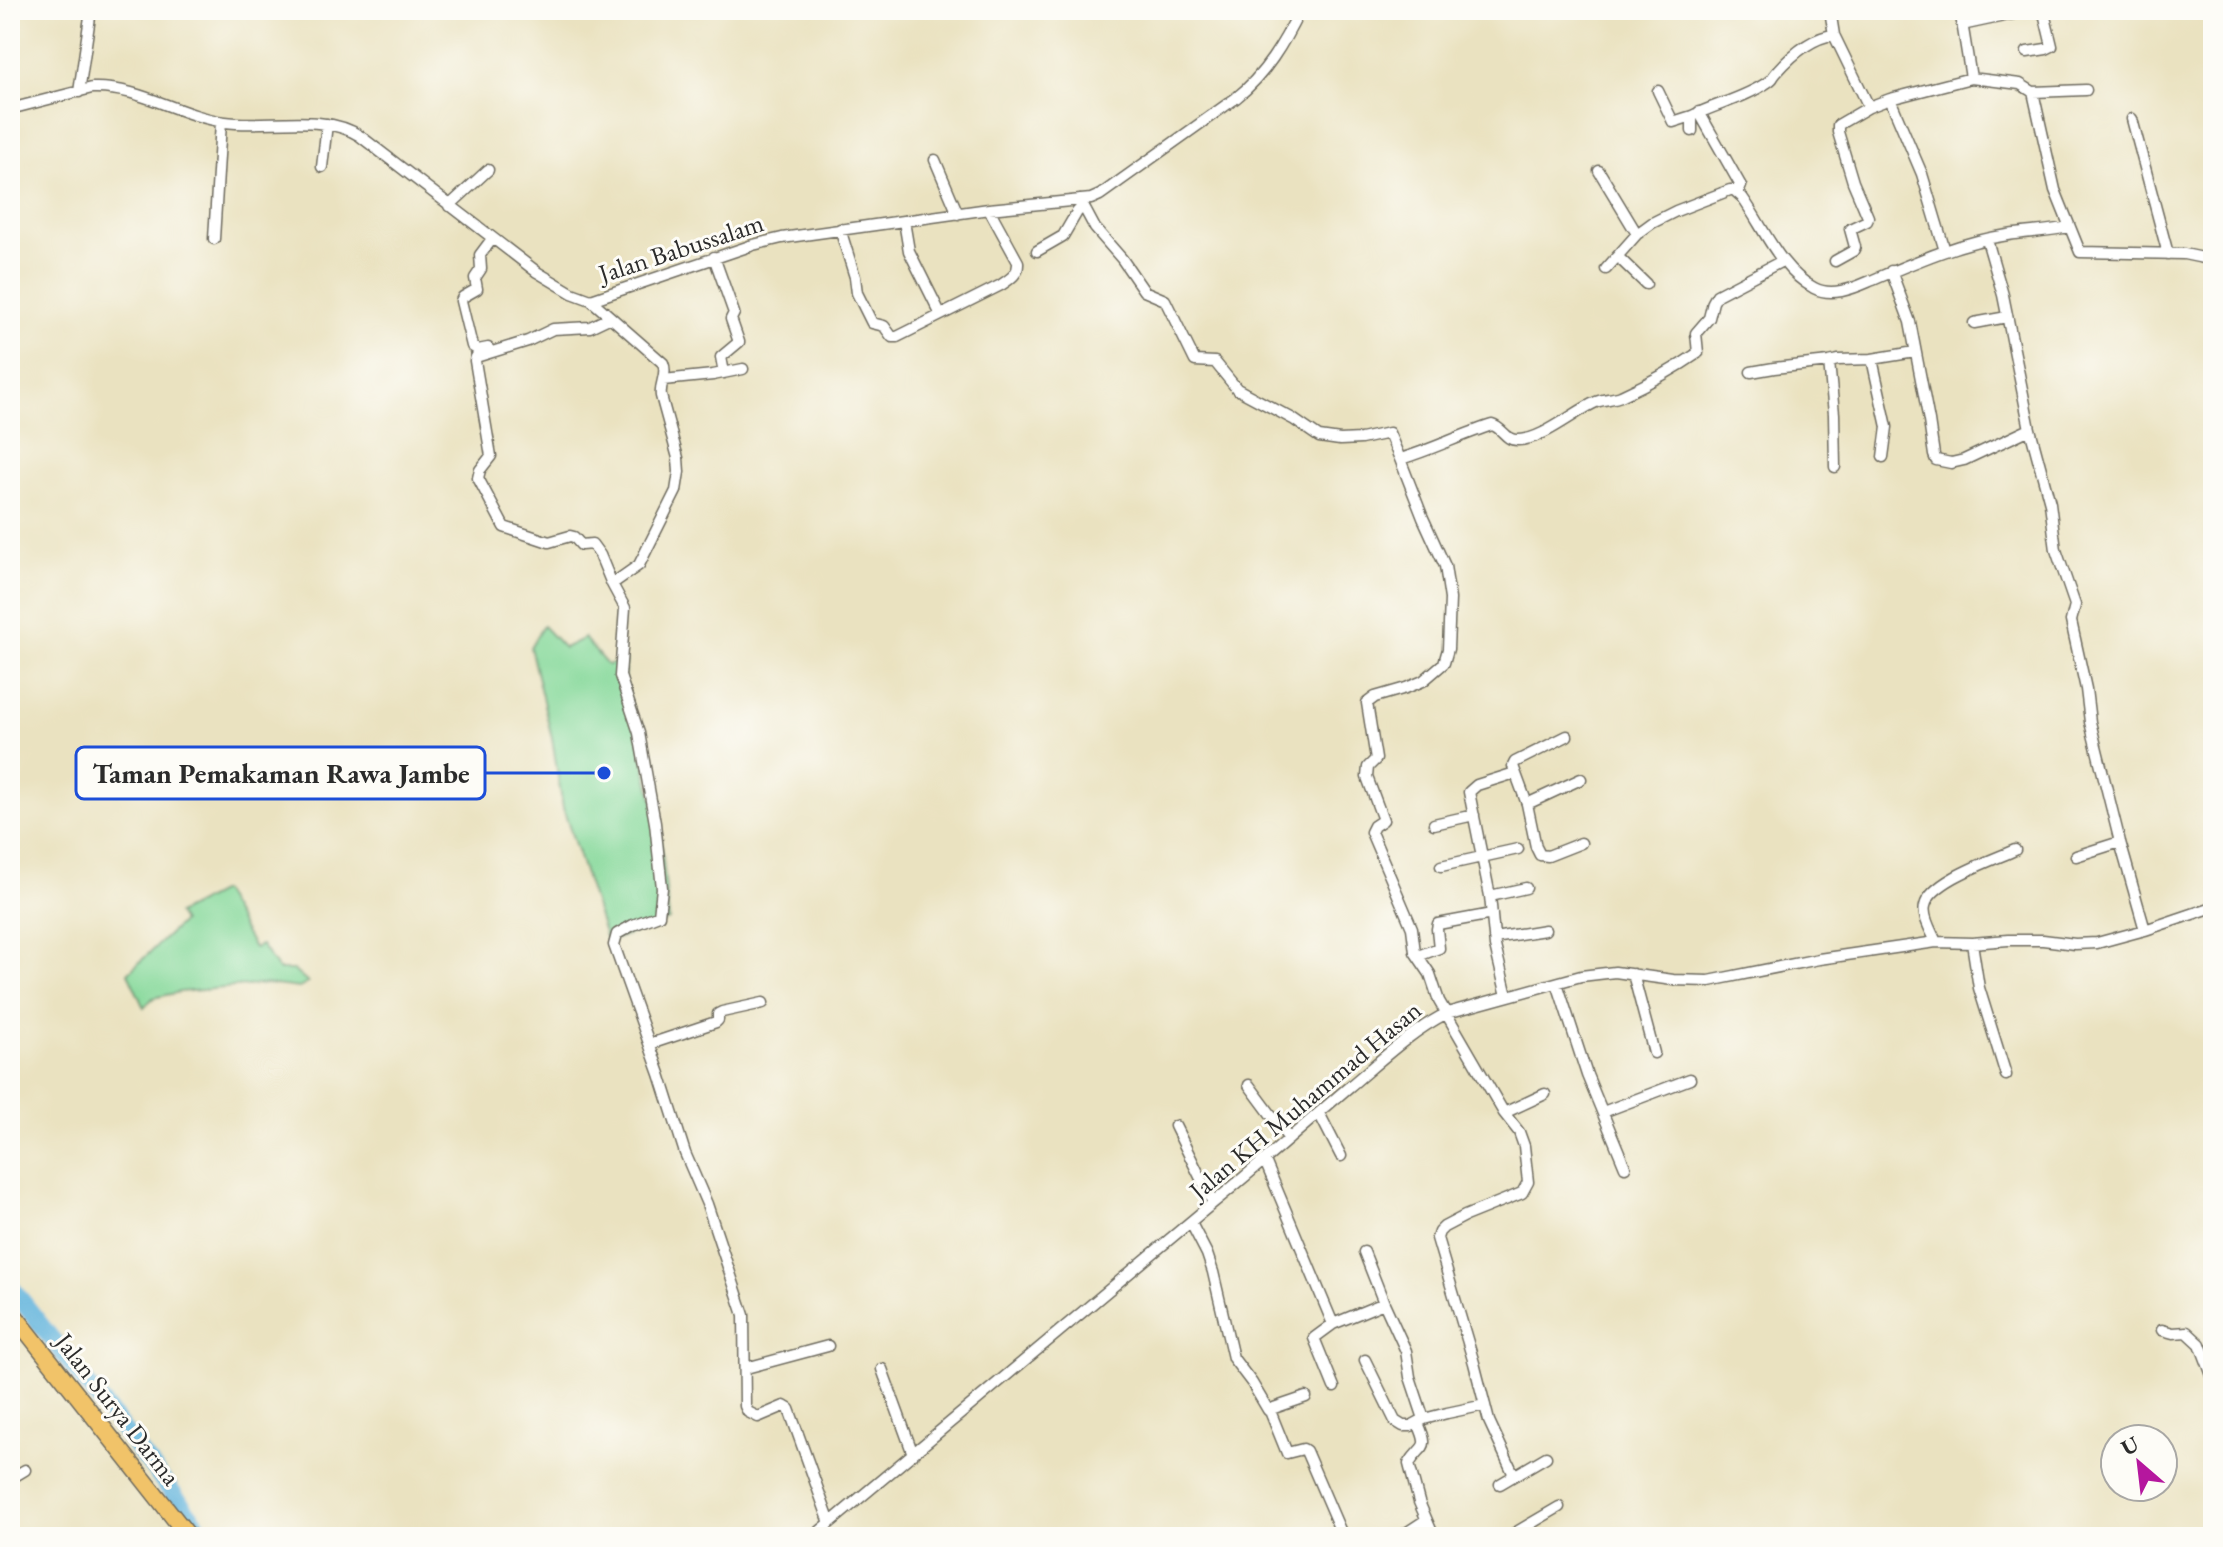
<svg xmlns="http://www.w3.org/2000/svg" width="2223" height="1547" font-family="'EB Garamond',serif">
<style>
.green{fill:#84d899;stroke:#588262;stroke-width:2}
.lines{fill:none;stroke-linecap:round;stroke-linejoin:round}
.river{stroke:#60b3dc;stroke-width:18}
.street-casing{stroke:#6e6b5f;stroke-width:13}
.primary-casing{stroke:#6e6b5f;stroke-width:19}
.street{stroke:#fff;stroke-width:10}
.primary{stroke:#f1c369;stroke-width:16}
.labels{text-anchor:middle;dominant-baseline:central;stroke-width:6;stroke-linejoin:round;paint-order:stroke}
.street-label{font-size:26px;fill:#2b2b2b;stroke:#fdfcf7}
.leader{fill:none;stroke:#1d4ed8;stroke-width:3}
.callout-dot{fill:#1d4ed8;stroke:#fdfcf7;stroke-width:3}
.callout{fill:#fdfcf7;stroke:#1d4ed8;stroke-width:3}
.callout-label{font-size:28px;text-anchor:middle;font-weight:bold;fill:#2b2b2b}
</style>
<rect width="100%" height="100%" fill="#fdfcf7"/>
<filter id="ink" filterUnits="userSpaceOnUse"><feTurbulence type="fractalNoise" baseFrequency=".0125" numOctaves="2"/><feDisplacementMap in="SourceGraphic" scale="16" xChannelSelector="R" yChannelSelector="G"/><feConvolveMatrix kernelMatrix="1 2 1 2 8 2 1 2 1" color-interpolation-filters="sRGB"/></filter>
<filter id="wash" filterUnits="userSpaceOnUse"><feTurbulence type="fractalNoise" baseFrequency=".006" numOctaves="4" result="noise"/><feDisplacementMap in="SourceGraphic" scale="32" xChannelSelector="R" yChannelSelector="G"/><feGaussianBlur stdDeviation="1.8" result="paint"/><feColorMatrix in="noise" values="0 0 0 0 0 0 0 0 0 0 0 0 0 0 0 0 0 1.4 0 .05"/><feComposite in="paint" operator="in"/></filter>
<g filter="url(#wash)">
<rect width="100%" height="100%" fill="#eae2c0"/>
<!-- green -->
<path class="green" d="M 543,626 L 564,648 L 584,638 L 607,665 L 626,661 L 624,677 L 660,830 L 669,920 L 607,942 L 563,808 L 552,738 L 530,647 Z
M 221,891 L 254,948 L 261,945 L 278,970 L 293,970 L 308,983 L 299,988 L 267,984 L 180,992 L 153,998 L 144,1008 L 128,973 L 182,922 L 177,914 Z"/>
<g class="lines">
<!-- river -->
<path class="river" d="M 10,1286 L 207,1537"/>
</g>
</g>
<g filter="url(#ink)">
<g class="lines">
<!-- street casing -->
<g class="street-casing">
<path id="street" d="M 1830,10 L 1834,35
M 1960,10 L 1971,78 L 2020,84 L 2033,92 L 2055,190 L 2080,252 L 2184,254 L 2213,260
M 1962,25 L 2032,10
M 2027,52 L 2046,49 L 2052,46 L 2045,17 L 2040,10
M 1658,91 L 1673,122 L 1692,116
M 79,92 L 91,10
M 2033,92 L 2086,90
M 1890,99 L 1922,174 L 1945,251
M 10,109 L 92,88 C 139,86 179,116 225,122 C 266,128 325,112 360,136 L 537,272 L 572,293 L 591,300 L 753,245 L 782,238 L 989,209 L 1091,199 L 1100,195 L 1236,98 C 1265,75 1284,43 1300,10
M 1699,112 L 1741,186 L 1738,193
M 2132,119 L 2168,254
M 1692,131 L 1692,116 C 1716,104 1745,98 1768,82 C 1775,77 1770,80 1776,73 C 1790,57 1812,37 1834,35 L 1869,107
M 935,160 L 958,214
M 322,167 L 327,124
M 1599,171 L 1637,234
M 1080,200 L 1095,228 L 1122,259 L 1144,291 L 1165,300 L 1195,361 L 1215,362 L 1237,389 L 1293,419 L 1319,437 L 1340,440 L 1361,439 L 1389,433 L 1400,459 C 1432,450 1460,435 1492,425 C 1503,428 1505,440 1517,440 C 1541,441 1575,411 1596,402 C 1604,399 1613,399 1621,396 C 1647,384 1675,369 1698,353 L 1696,333 L 1709,318 L 1713,302 L 1717,295 L 1782,261
M 449,206 L 488,170
M 904,221 L 909,251 L 941,315
M 840,229 L 855,277 L 857,293 L 872,323 L 884,326 L 892,337 L 897,337 L 1001,285 C 1010,279 1019,274 1018,262 L 989,209
M 214,239 L 221,122
M 1987,240 L 2003,295 L 2030,429 L 2050,503 L 2056,550 L 2075,605 L 2071,621 L 2086,689 L 2090,722 L 2120,842 L 2145,930
M 1037,251 L 1063,236 L 1077,212 L 1083,206
M 714,257 L 734,313 L 731,319 L 739,342 L 721,357 L 724,373
M 1618,257 L 1646,284
M 1835,261 L 1853,251 L 1855,247 L 1850,229 L 1867,221 L 1868,217 L 1853,182 L 1838,132 L 1838,125 L 1869,107 L 1890,99 L 1971,78
M 1606,269 L 1637,234 L 1652,223 L 1676,211 L 1730,190 L 1734,190 L 1742,197 C 1764,228 1779,269 1814,288 C 1831,297 1852,289 1868,282 C 1913,263 1959,242 2008,235 C 2028,232 2049,231 2069,227
M 1891,271 L 1910,322 L 1929,421 L 1934,455 L 1936,460 L 1951,463 L 1964,460 L 2030,429
M 591,300 L 663,363 C 668,375 659,383 661,396 L 678,458 L 679,472 L 676,491 L 639,565 L 612,584 L 625,608 L 620,676 L 639,733 L 655,823 L 662,888 L 659,915 L 633,925 L 617,934 L 614,945 L 660,1074 L 685,1153 L 707,1204 L 744,1315 L 745,1406 L 748,1412 L 758,1417 L 784,1406 L 789,1409 L 830,1523
M 609,318 L 590,327 L 553,329 L 528,341 L 476,357 L 475,361 L 491,456 L 480,470 L 478,478 L 504,527 L 549,542 L 570,536 L 574,537 L 581,545 L 592,544 L 600,555 L 612,584
M 1974,323 L 2007,317
M 488,348 L 478,350 L 472,346 L 461,301 L 463,297 L 477,289 L 475,278 L 481,269 L 480,255 L 492,239
M 1872,359 L 1887,427 L 1883,457
M 1751,372 L 1774,368 L 1829,362
M 663,380 L 713,375 L 743,369
M 1400,459 L 1423,518 L 1445,566 L 1450,599 L 1448,649 L 1444,663 L 1423,681 L 1406,688 L 1375,697 L 1367,703 L 1376,759 L 1368,767 L 1367,777 L 1383,820 L 1374,826 L 1371,832 L 1412,928 L 1415,952 L 1430,974 L 1439,1001 L 1504,1113 L 1519,1132 L 1524,1146 L 1528,1182 L 1522,1193 L 1465,1216 L 1444,1227 L 1439,1232 L 1437,1238 L 1474,1363 L 1489,1421 L 1514,1475
M 1835,467 L 1834,414 L 1829,362 L 1838,360 L 1872,359 L 1915,352
M 1567,736 L 1515,762 L 1513,766 L 1527,804 L 1536,847 L 1540,855 L 1548,856 L 1581,843
M 1527,804 L 1581,779
M 1434,824 L 1474,815
M 2076,856 L 2120,842
M 1441,866 L 1518,849
M 1490,896 L 1526,888
M 1494,938 L 1545,930
M 1936,942 C 1932,932 1922,917 1925,906 C 1930,881 1993,860 2015,850
M 1972,943 L 1979,988 L 2006,1075
M 1418,956 L 1439,948 L 1437,929 L 1438,924 L 1492,914
M 1633,974 L 1654,1053
M 1557,983 L 1587,1075 L 1625,1167
M 1507,996 L 1495,946 L 1490,896 L 1469,792 L 1477,785 L 1515,773
M 650,1044 L 716,1022 L 718,1020 L 718,1014 L 722,1012 L 763,1003
M 1249,1085 L 1289,1139
M 1603,1112 L 1690,1079
M 1319,1113 L 1341,1156
M 1504,1113 L 1545,1094
M 1175,1126 L 1213,1203
M 1265,1161 L 1333,1324
M 1191,1223 L 1207,1254 L 1213,1272 L 1233,1358 L 1252,1383 L 1268,1410 L 1306,1397
M 1364,1252 L 1384,1303 L 1406,1351 L 1410,1377 L 1424,1419
M 2162,1330 L 2173,1333 L 2187,1332 L 2200,1344 L 2213,1378
M 1365,1360 L 1395,1421 L 1403,1426 L 1411,1426 L 1424,1419 L 1447,1413 L 1485,1405
M 746,1368 L 828,1346
M 882,1369 L 913,1454
M 1334,1387 L 1314,1338 L 1333,1324 L 1384,1303
M 1270,1411 L 1287,1453 L 1303,1449 L 1306,1451 L 1343,1537
M 1418,1423 C 1431,1452 1421,1443 1409,1464 L 1419,1502 L 1434,1537
M 10,1479 L 25,1470
M 1500,1484 L 1546,1457
M 813,1537 L 1213,1203 C 1259,1166 1303,1126 1349,1087 C 1380,1061 1410,1032 1447,1013 L 1581,976 L 1615,972 L 1673,980 L 1709,981 L 1819,959 L 1936,942 L 1972,943 L 2008,940 L 2043,940 L 2075,944 L 2097,943 L 2145,930 L 2213,907
M 1400,1537 L 1426,1520
M 1508,1537 L 1559,1507"/>
</g>
<!-- primary casing -->
<g class="primary-casing">
<path id="primary" d="M 10,1310 L 189,1537"/>
</g>
<!-- street -->
<use href="#street" class="street"/>
<!-- primary -->
<use href="#primary" class="primary"/>
</g>
</g>
<g class="labels">
<!-- street labels -->
<g class="street-label">
<text transform="translate(681 248) rotate(-18)">Jalan Babussalam</text>
<text transform="translate(1305 1100) rotate(-40)">Jalan KH Muhammad Hasan</text>
<text transform="translate(118 1409) rotate(52)">Jalan Surya Darma</text>
</g>
</g>
<!-- callouts -->
<path class="leader" d="M604 773L485 773"/>
<circle class="callout-dot" cx="604" cy="773" r="8"/>
<rect class="callout" x="76" y="747" width="409" height="52" rx="8"/>
<g class="callout-label">
<text x="281" y="783">Taman Pemakaman Rawa Jambe</text>
</g>
<!-- margin -->
<rect width="2223" height="1547" fill="none" stroke="#fdfcf7" stroke-width="40"/>
<!-- north arrow -->
<g transform="translate(2139 1463) rotate(332)"><circle r="38" fill="#fdfcf7" stroke="#a9a8a5" stroke-width="2"/>
<path d="M0-6L14 30L0 20L-14 30Z" fill="#b5179e"/>
<text y="-12" font-size="22" font-weight="bold" text-anchor="middle" fill="#2b2b2b">U</text>
</g>
</svg>
